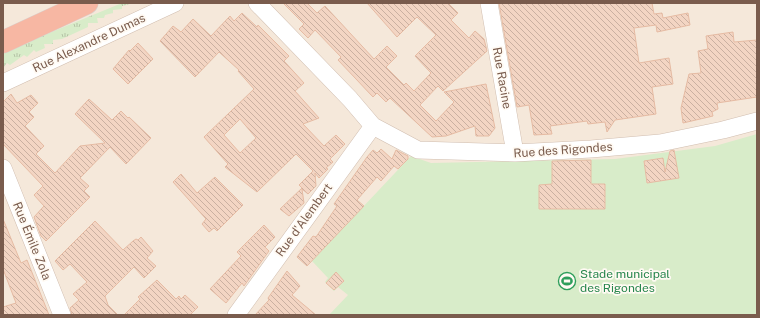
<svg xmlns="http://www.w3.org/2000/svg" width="760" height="318" font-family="'Public Sans',sans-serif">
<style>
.residential{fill:#f5e8da}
.grass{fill:url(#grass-tufts)}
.garden{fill:#d8ecc9}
.building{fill:url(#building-back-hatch);stroke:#e6bba3;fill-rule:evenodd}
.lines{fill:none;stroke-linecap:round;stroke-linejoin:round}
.minor-casing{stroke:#d1beb0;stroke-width:18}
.motorway-casing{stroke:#dad1cd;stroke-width:23}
.minor{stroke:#fff;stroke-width:17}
.motorway{stroke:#f7b7a3;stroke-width:22}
.labels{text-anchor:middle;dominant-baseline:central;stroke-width:3.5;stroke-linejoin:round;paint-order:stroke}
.street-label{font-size:12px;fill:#7a5c4d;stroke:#fffaf3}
.leisure-label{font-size:12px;fill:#27864d;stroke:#fffaf3;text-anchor:start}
</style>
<defs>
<pattern id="grass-tufts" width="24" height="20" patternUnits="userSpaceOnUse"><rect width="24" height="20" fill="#d8ecc9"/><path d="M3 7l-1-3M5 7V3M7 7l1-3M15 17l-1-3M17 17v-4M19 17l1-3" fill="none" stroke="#b4c2a5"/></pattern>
<pattern id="building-back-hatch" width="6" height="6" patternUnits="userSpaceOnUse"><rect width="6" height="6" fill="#f3d5c3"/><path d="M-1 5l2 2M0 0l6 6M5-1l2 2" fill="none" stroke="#cab0a1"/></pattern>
</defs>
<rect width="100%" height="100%" fill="#fdf6ec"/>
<!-- residential -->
<path class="residential" d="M 3,3 L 757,3 L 757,315 L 3,315 Z"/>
<!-- grass -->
<path class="grass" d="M 122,3 L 134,3 L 122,6 L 122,9 L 113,10 L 113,13 L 105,15 L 104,18 L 97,18 L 98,23 L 88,23 L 88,27 L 62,39 L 53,40 L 53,44 L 44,44 L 45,48 L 36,52 L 34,50 L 27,57 L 24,55 L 10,65 L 7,63 L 3,68 L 3,52 Z"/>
<!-- garden -->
<path class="garden" d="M 757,134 L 757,315 L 329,315 L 348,295 L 338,287 L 334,291 L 325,282 L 328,278 L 312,261 L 411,156 L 431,163 L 615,159 L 715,146 Z"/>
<!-- building -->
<path class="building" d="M 283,3 L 307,3 L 317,13 L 325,6 L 374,59 L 387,46 L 397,56 L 386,67 L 404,85 L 406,83 L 414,91 L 431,73 L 415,56 L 436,35 L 417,17 L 397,37 L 367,3 L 448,3 L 458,13 L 451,20 L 469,38 L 475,31 L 484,39 L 487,51 L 443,91 L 438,86 L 420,105 L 436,121 L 454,102 L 444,92 L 486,84 L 495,128 L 489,136 L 476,136 L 475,126 L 446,136 L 432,137 L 390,98 L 386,102 L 377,93 L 373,97 L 338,60 L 341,57 L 315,30 L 308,38 L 299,29 L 304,24 Z
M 499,3 L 652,3 L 654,14 L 662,13 L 663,18 L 688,13 L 690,25 L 657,32 L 656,25 L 634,28 L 639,63 L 669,58 L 673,84 L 652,87 L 656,114 L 615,120 L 607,132 L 605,122 L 588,124 L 587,121 L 550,126 L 552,134 L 534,135 L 529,105 L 517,107 Z
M 242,13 L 257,27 L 258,25 L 289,56 L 284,61 L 304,83 L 295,91 L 319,118 L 303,124 L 324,146 L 336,135 L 345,144 L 330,159 L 333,162 L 326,168 L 328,169 L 319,178 L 315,173 L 316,186 L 308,194 L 302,189 L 304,203 L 289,216 L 280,209 L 302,188 L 299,185 L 313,171 L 296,154 L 257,192 L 225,167 L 228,164 L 204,137 L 254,89 L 238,71 L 239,70 L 219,52 L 195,77 L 160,41 L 173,26 L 181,32 L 193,19 L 211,36 L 230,16 L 234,21 ZM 240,119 L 256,138 L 240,153 L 224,135 Z
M 733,32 L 734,42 L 757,40 L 757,97 L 717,103 L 718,109 L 712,112 L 713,116 L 683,123 L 681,108 L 689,74 L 701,73 L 698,51 L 708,49 L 706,36 Z
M 138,43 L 153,59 L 128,84 L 113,69 L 129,50 L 130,51 Z
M 11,94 L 17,103 L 31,95 L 38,103 L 29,112 L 34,117 L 25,126 L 44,146 L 36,154 L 55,173 L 80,146 L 105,143 L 75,114 L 89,99 L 112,120 L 121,111 L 128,118 L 129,117 L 151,138 L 126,164 L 110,147 L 80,178 L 89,186 L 84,191 L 90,197 L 46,241 L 41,236 L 34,217 L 44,206 L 34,195 L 43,186 L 3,144 L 3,102 Z
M 381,149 L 392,159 L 396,150 L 408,156 L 408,159 L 398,169 L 394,166 L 381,181 L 377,177 L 357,200 L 364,206 L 307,266 L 297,257 L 313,236 L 316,237 L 337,206 L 334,204 L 367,157 L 373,150 L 377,153 Z
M 674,150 L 679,178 L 647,183 L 644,161 L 663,158 L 665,172 L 670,151 Z
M 591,160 L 591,184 L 605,184 L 605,209 L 539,209 L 539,185 L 552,184 L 552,161 Z
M 181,174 L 197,193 L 215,177 L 243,205 L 217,231 L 214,228 L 209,232 L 202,224 L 206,219 L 173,182 Z
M 3,219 L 21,263 L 27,260 L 49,315 L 3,315 L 3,307 L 16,303 L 3,269 Z
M 95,221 L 123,250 L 133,241 L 136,239 L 138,240 L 141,237 L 153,251 L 147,258 L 156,266 L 144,278 L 134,267 L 105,296 L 108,305 L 118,315 L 72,315 L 70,308 L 79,300 L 73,294 L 87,282 L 70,264 L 63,270 L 55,261 Z
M 264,225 L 275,237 L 265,247 L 269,251 L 244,286 L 242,283 L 226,303 L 210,289 L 241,256 L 237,252 Z
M 287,271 L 300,286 L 292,295 L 316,315 L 255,315 L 269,300 L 268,298 Z
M 336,272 L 344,281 L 334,290 L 326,283 Z
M 157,280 L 176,299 L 179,296 L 181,299 L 185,295 L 198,307 L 190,315 L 124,315 L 140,299 L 138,297 Z"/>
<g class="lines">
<!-- minor casing -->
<g class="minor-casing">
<path id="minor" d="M 257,3 L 350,99 L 373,126 L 418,150 L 515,153 L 591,149 L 660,143 L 723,130 L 757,121
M 489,3 L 515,153
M 3,83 L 175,3
M 3,168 L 62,315
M 236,315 L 373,126"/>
</g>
<!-- motorway casing -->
<g class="motorway-casing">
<path id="motorway" d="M 3,42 L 87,3"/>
</g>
<!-- minor -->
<use href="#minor" class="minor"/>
<!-- motorway -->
<use href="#motorway" class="motorway"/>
</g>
<!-- icons -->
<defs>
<g id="stadium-ring" transform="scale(0.9)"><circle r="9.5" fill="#fffaf3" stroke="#2e9e5b" stroke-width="1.5"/><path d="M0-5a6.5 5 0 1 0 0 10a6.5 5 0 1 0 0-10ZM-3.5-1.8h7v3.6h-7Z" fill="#2e9e5b"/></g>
</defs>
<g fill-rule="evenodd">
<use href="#stadium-ring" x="567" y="281"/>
</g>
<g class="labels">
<!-- street labels -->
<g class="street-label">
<text transform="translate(89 43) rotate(-25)">Rue Alexandre Dumas</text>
<text transform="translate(502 78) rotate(80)">Rue Racine</text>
<text transform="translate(563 150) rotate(-4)">Rue des Rigondes</text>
<text transform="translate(304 220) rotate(-54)">Rue d'Alembert</text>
<text transform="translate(32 241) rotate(68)">Rue Émile Zola</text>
</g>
<!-- leisure labels -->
<g class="leisure-label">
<text x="580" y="274">Stade municipal<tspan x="580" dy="14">des Rigondes</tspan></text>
</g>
</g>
<!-- border -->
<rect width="760" height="318" fill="none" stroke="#7a5c4d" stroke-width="8"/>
</svg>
